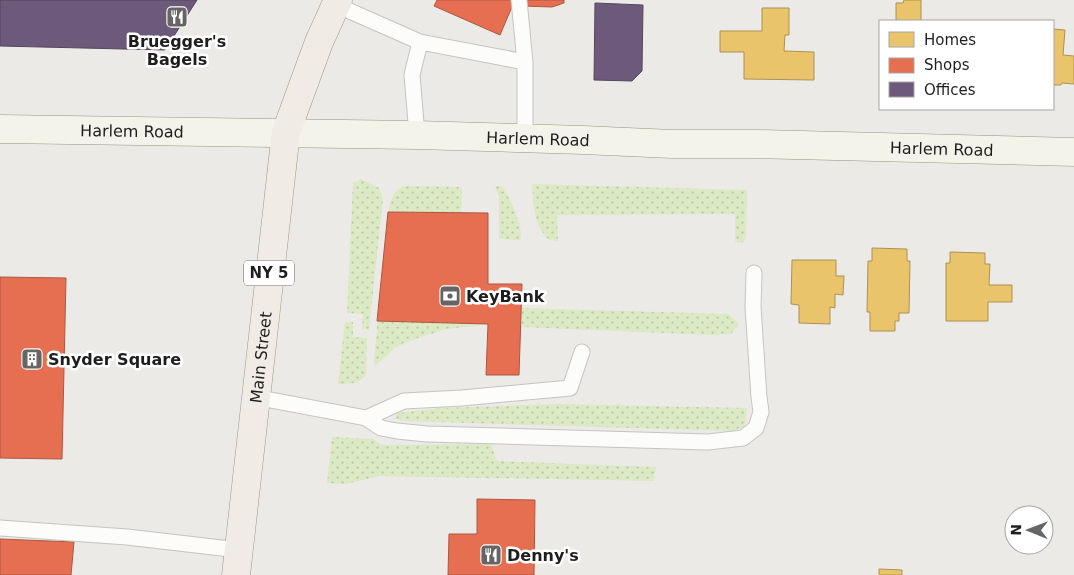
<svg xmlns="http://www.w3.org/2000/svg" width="1074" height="575" font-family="'DejaVu Sans',sans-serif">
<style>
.grass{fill:url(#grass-dots)}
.homes{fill:#e9c46a;stroke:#ac9253}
.shops{fill:#e76f51;stroke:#ab5742}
.offices{fill:#6d597a;stroke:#55475e}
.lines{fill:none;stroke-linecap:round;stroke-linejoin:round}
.lane-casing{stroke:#c5c4c3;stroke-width:17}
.secondary-casing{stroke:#96967e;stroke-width:29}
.primary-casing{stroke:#a39683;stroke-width:29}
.lane{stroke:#fcfcfb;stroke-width:15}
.secondary{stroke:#f4f3ea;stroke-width:28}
.primary{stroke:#f0ebe4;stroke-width:28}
.labels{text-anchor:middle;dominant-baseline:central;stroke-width:5;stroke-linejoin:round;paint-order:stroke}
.shield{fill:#fff;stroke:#626262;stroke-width:1}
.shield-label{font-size:15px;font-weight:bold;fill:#1e1e1e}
.poi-label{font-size:16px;font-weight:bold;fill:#1e1e1e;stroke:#fff;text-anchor:start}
.street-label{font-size:16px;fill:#1e1e1e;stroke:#fff}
</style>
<defs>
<pattern id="grass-dots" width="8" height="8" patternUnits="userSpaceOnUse" patternTransform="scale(1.25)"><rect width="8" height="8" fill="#dbe9c5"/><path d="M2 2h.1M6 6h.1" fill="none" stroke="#bcc7a9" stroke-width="1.8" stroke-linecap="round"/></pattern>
</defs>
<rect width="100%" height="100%" fill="#eceae7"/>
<!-- grass -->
<path class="grass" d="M 361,179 L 379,188 L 383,199 L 369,330 L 362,329 L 363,314 L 347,313 L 353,183 Z
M 532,184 L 747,190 L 746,238 L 743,242 L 738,243 L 735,241 L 735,214 L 557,215 L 558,241 L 549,240 C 533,224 534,206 532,184 Z
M 403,186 L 462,187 L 461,213 L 388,212 C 392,198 391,194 403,186 Z
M 495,186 L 502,186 C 509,196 525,229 520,240 L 499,239 L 499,197 Z
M 521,308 L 729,314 L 739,324 L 731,334 L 713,335 L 520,327 Z
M 377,321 L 488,324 L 447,329 L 418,338 L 396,347 L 375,366 L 374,361 L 377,328 Z
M 345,322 L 353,322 L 353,337 L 367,338 L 366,375 L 357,383 L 338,384 Z
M 559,404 L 747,408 L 745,426 L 734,431 L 404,421 L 396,419 L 397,413 L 440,408 Z
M 332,437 L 373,439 L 382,445 L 491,444 L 497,461 L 656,467 L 654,481 L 379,476 L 346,484 L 327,483 Z"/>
<!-- homes -->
<path class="homes" d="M 904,0 L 921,0 L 921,21 L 896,21 L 896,3 L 903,3 Z
M 762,8 L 789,8 L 789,35 L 785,35 L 784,51 L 814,52 L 814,80 L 744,79 L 744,52 L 720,52 L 720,31 L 762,31 Z
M 1053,29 L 1065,30 L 1063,55 L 1074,56 L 1074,84 L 1062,83 L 1061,85 L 1053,85 Z
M 872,248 L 907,249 L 907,261 L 910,261 L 909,313 L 899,313 L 899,321 L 895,321 L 895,331 L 870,331 L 870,312 L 867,312 L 868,261 L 872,261 Z
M 950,252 L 985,253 L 985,264 L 990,264 L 989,285 L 1012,285 L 1012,302 L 988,302 L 988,321 L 946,321 L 946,263 L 950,263 Z
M 792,260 L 836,260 L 836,276 L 844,276 L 843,295 L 835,294 L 835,308 L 830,307 L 830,324 L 799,323 L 799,305 L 791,304 Z
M 879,569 L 902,570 L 902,575 L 879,575 Z"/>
<!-- shops -->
<path class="shops" d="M 437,0 L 510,0 L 514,2 L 500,35 L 434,6 Z
M 521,0 L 564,0 L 564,3 L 552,7 L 521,6 Z
M 388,212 L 488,213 L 488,284 L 522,284 L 519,375 L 486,375 L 488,324 L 377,321 Z
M 0,277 L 66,278 L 62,459 L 0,458 Z
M 477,499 L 535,500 L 534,575 L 448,575 L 449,534 L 477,534 Z
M 0,539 L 74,542 L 71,575 L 0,575 Z"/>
<!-- offices -->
<path class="offices" d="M 0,0 L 197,0 L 165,50 L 0,46 Z
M 595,3 L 643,5 L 642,71 L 632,81 L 594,80 Z"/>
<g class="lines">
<!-- lane casing -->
<g class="lane-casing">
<path id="lane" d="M 519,0 L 525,62
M 336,5 L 420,42
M 417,135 L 412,75 L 420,42 L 525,62 L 525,138
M 255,397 L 366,418 L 381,428 L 397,431 L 427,434 L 708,442 L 743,438 L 756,428 L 761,412 L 759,397 L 753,307 L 754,273
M 366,418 L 404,401 L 462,398 L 570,388 L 582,352
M 0,528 L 127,537 L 239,550"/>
</g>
<!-- secondary casing -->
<g class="secondary-casing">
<g id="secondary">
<path id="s1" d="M 0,129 L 417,135 L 583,140 L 672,144 L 757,144 L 1074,152"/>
</g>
</g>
<!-- primary casing -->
<g class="primary-casing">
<g id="primary">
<path id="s2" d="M 236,575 L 286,132 L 319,42 L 338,0"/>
</g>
</g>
<!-- lane -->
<use href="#lane" class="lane"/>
<!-- secondary -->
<use href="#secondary" class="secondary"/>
<!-- primary -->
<use href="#primary" class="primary"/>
</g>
<!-- icons -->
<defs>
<g id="restaurant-square" transform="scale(1.125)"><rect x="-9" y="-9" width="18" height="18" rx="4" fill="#666564" stroke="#fff"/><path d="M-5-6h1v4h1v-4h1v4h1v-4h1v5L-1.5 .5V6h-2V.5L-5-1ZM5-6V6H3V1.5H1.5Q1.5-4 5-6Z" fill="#fff"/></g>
<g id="bank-square" transform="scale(1.125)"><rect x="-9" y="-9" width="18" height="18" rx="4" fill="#666564" stroke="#fff"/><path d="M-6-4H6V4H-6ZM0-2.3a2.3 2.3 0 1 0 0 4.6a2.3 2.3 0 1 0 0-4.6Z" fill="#fff"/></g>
<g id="building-square" transform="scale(1.125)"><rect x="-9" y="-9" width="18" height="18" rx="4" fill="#666564" stroke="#fff"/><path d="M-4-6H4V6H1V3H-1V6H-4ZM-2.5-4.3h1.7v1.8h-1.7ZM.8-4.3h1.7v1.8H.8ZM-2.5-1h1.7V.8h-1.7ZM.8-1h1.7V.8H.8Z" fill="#fff"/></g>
</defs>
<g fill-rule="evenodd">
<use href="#restaurant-square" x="177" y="17"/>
<use href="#bank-square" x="450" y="296"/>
<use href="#building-square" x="32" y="359"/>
<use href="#restaurant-square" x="491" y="555"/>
</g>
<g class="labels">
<!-- shield labels -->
<rect class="shield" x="244" y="260.5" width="50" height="25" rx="4"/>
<g class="shield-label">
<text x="269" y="273">NY 5</text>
</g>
<!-- poi labels -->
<g class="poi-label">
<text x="177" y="41" text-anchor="middle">Bruegger's<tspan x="177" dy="18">Bagels</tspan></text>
<text x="466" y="296">KeyBank</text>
<text x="48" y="359">Snyder Square</text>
<text x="507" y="555">Denny's</text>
</g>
<!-- street labels -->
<g class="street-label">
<text stroke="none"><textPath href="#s1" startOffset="132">Harlem Road</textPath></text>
<text stroke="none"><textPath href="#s1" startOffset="538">Harlem Road</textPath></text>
<text stroke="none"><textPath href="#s1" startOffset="942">Harlem Road</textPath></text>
<text stroke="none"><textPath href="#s2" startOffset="219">Main Street</textPath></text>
</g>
</g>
<!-- legend -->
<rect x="879" y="20" width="175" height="90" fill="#ffffff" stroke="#a5a5a5"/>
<rect x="889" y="32" width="25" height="15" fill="#e9c46a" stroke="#a5a5a5"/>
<text x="924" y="45" font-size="15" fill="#1e1e1e">Homes</text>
<rect x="889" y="58" width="25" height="15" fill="#e76f51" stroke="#a5a5a5"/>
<text x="924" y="70" font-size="15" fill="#1e1e1e">Shops</text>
<rect x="889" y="82" width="25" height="15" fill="#6d597a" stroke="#a5a5a5"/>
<text x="924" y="95" font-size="15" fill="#1e1e1e">Offices</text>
<!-- north arrow -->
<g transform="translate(1029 530) rotate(271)"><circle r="24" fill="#ffffff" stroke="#a5a5a5"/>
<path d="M0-4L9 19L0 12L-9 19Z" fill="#666564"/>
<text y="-8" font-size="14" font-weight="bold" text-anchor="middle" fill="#1e1e1e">N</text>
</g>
</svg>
